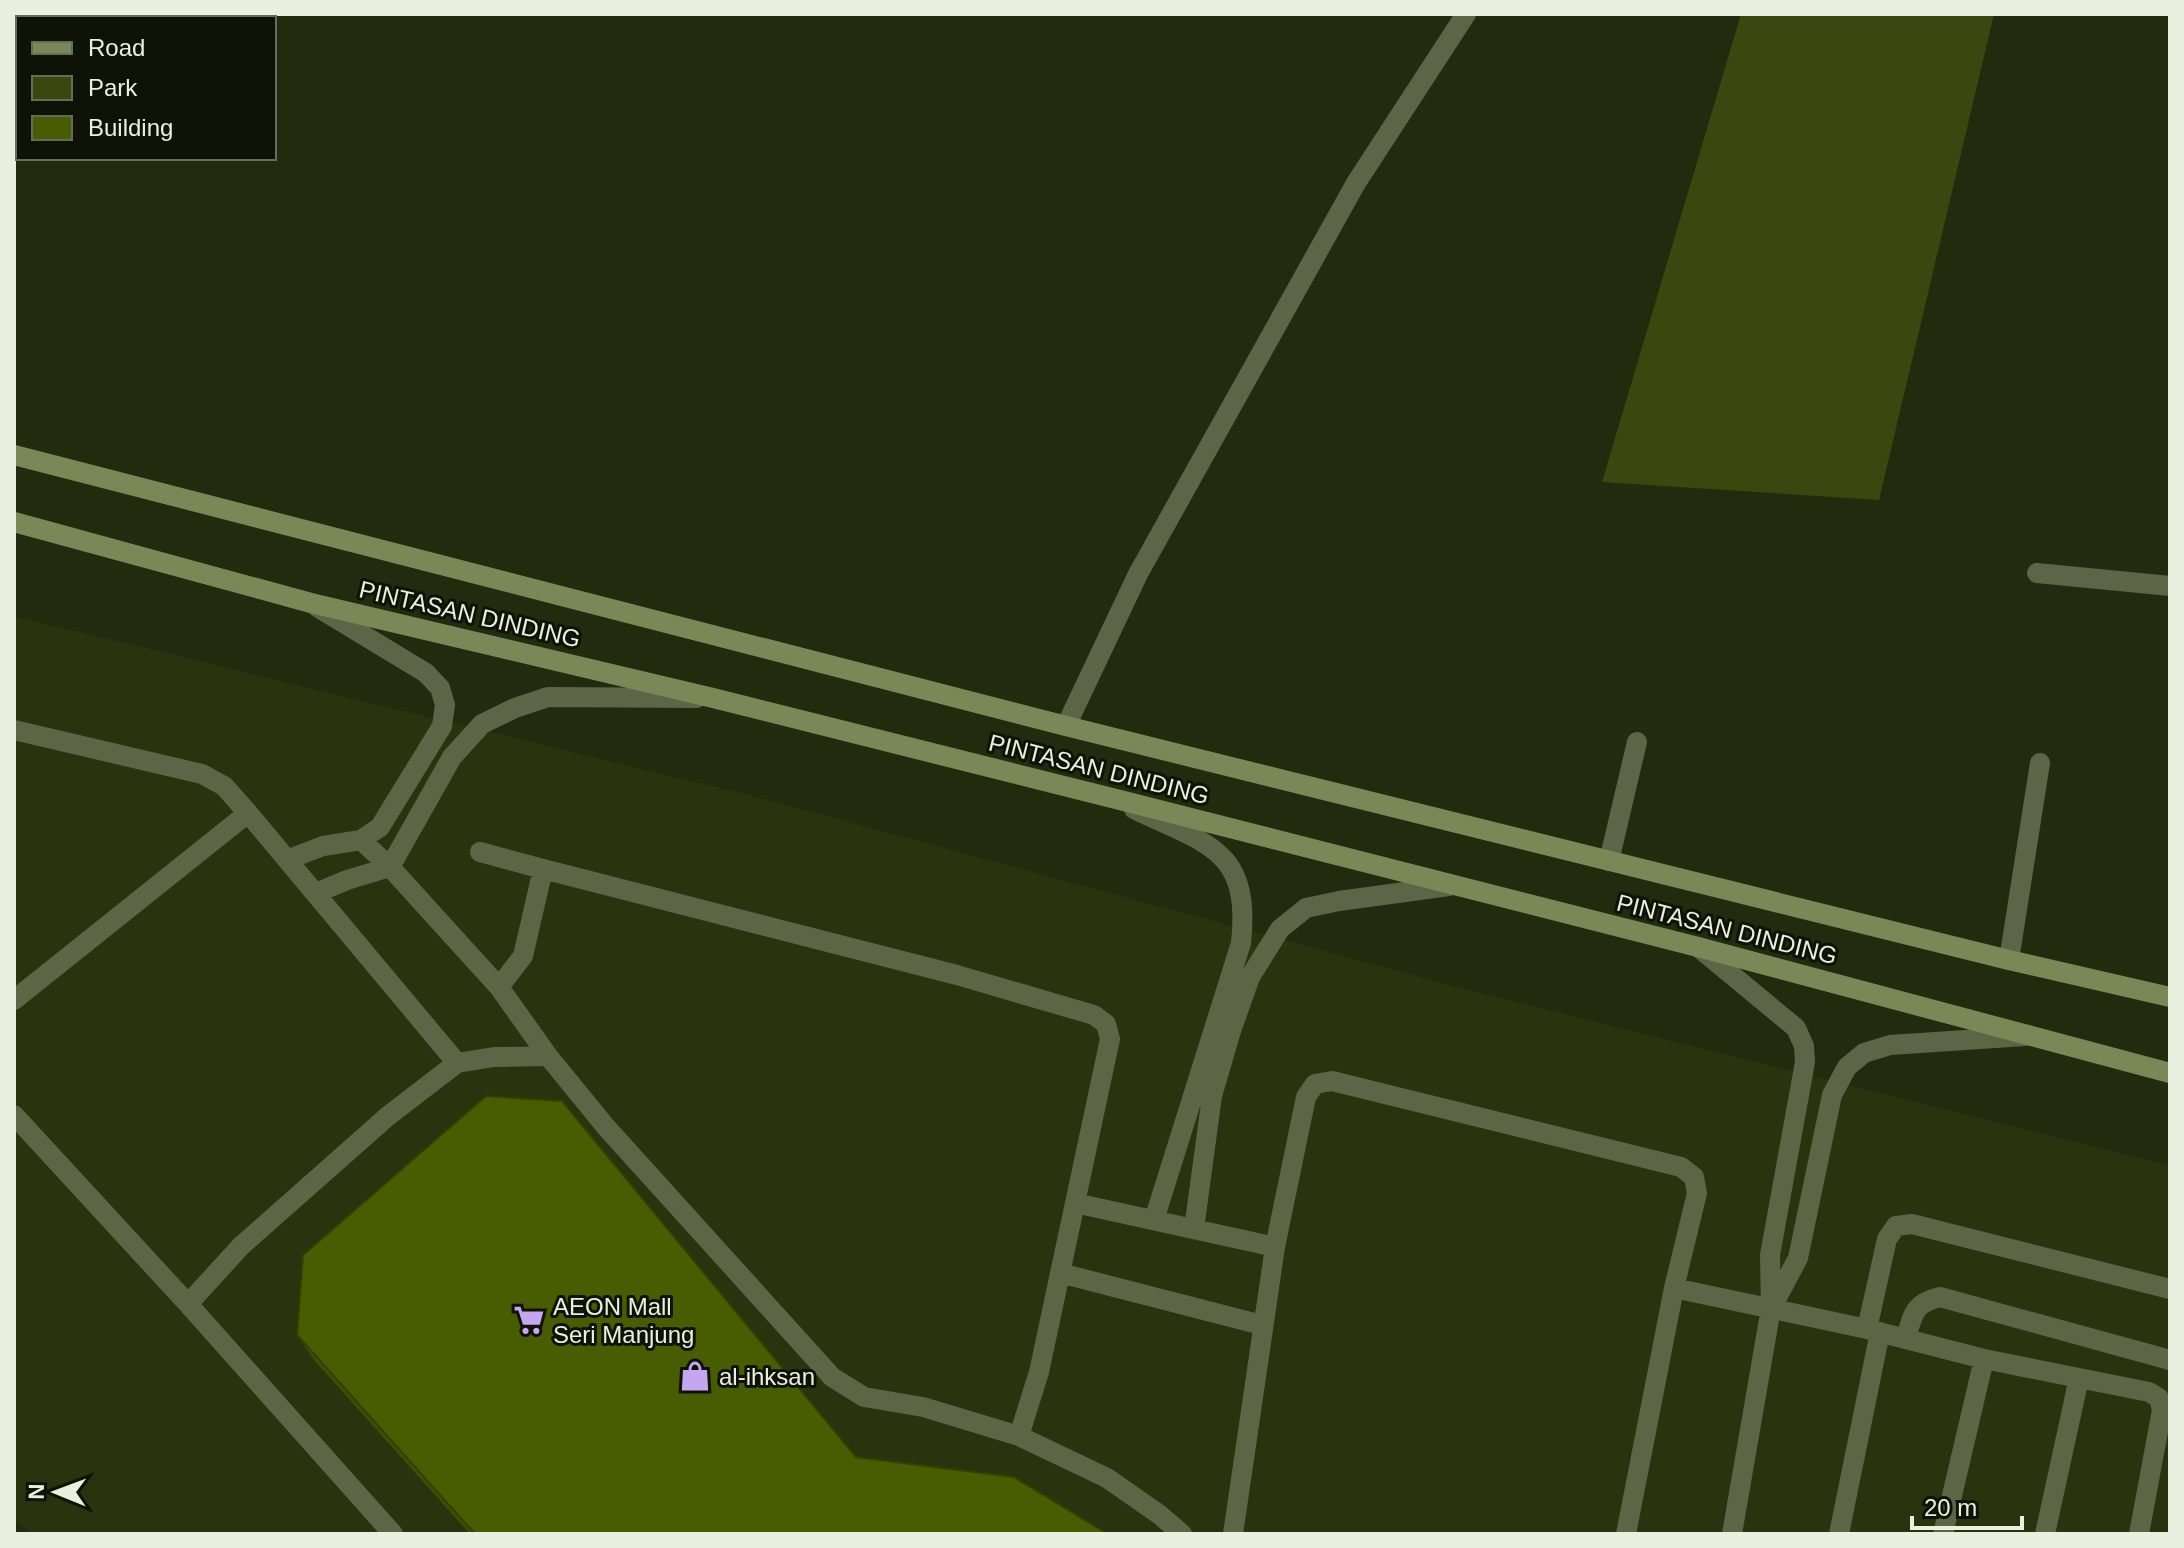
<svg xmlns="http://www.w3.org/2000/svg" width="2184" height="1548" font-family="Arial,sans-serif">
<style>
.built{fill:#29330e}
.green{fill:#3a4810}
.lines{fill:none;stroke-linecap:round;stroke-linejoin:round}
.lane{stroke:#5c6647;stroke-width:20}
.secondary{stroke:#798857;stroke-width:20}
.wall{fill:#3e4f02}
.building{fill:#485c02;stroke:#324001;stroke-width:2}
.labels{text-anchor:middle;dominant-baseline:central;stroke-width:6;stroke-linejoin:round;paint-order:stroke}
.street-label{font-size:24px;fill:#eaf0df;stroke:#0e1207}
.poi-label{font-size:24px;fill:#eaf0df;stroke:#0e1207;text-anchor:start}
</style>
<rect width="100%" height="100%" fill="#232b0f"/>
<!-- built -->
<path class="built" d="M 14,616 L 745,794 L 1442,983 L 2170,1166 L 2170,1534 L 31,1534 L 14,1518 Z"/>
<!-- green -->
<path class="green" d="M 1741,14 L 1994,14 L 1879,500 L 1602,482 Z"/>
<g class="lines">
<!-- lane -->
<path class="lane" d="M 2037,573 L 2170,586
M 1066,726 L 1138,574 L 1356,183 L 1466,14
M 14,730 L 202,774 L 224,786 L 248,813 L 457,1063
M 1134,809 C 1207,845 1251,848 1241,943 L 1154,1220
M 361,840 L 390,867 L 499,987 L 548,1056 L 606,1127 L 832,1377 L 864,1397 L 923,1407 L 1019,1436 L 1107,1478 L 1160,1515 L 1182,1534
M 480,852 L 543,869
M 289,859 L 323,846 L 361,840 L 380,827 L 442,726 L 445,705 L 440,688 L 426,673 L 317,607
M 1609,861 L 1637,742
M 316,893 L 347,880 L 390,867 L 452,757 L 482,724 L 515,708 L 548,697 L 697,698
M 1698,947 L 1796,1028 L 1804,1046 L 1805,1062 L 1770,1255 L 1771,1308 L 1732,1534
M 2009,960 L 2040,763
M 499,987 L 523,956 L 543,869 L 957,975 L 1094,1015 L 1106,1024 L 1110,1039 L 1075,1203 L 1275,1247 L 1306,1097 L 1315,1084 L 1332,1081 L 1681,1167 L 1694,1177 L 1697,1193 L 1674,1288 L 1626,1534
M 14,1000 L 248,813
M 14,1115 L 188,1304 L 393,1534
M 1194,1229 L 1212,1096 L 1231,1031 L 1250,977 L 1280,929 L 1306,908 L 1339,901 L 1449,886
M 1060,1273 L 1262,1325
M 1674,1288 L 1867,1329 L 1984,1359 L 2149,1392 L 2159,1398 L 2162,1410 L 2139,1534
M 188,1304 L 241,1246 L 388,1116 L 457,1063 L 494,1057 L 548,1056
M 1773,1305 L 1798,1258 L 1832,1095 L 1847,1067 L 1864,1053 L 1890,1045 L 2025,1036
M 1867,1329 L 1887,1239 L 1896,1226 L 1912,1224 L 2170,1289
M 1906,1338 C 1913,1314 1914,1303 1940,1297 L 2170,1360
M 1019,1436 L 1039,1372 L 1075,1203
M 1233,1534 L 1275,1247
M 1839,1534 L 1880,1332
M 1943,1534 L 1984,1359
M 2045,1534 L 2079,1378"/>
<!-- secondary -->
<path class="secondary" d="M 14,455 L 1066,726 L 2009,960 L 2170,997
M 14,522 L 311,603 L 713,698 L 1116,799 L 1698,947 L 2170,1073"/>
</g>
<!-- wall -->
<path class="wall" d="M 297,1335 L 856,1457 L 1108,1534 L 470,1534 L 314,1360 Z"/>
<!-- building -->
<path class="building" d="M 486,1096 L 562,1101 L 856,1457 L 1014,1477 L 1108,1534 L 475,1534 L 297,1335 L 303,1255 Z"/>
<!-- icons -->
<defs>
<g id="supermarket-bare" transform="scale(2.4)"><path d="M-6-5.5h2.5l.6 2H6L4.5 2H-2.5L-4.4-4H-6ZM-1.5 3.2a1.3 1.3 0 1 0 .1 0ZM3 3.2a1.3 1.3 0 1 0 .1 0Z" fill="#c5a7f1" stroke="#0e1207" stroke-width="2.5" paint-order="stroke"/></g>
<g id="shop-bare" transform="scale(2.4)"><path d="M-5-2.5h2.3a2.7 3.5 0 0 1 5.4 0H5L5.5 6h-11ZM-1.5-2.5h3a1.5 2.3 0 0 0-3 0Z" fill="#c5a7f1" stroke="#0e1207" stroke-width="2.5" paint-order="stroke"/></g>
</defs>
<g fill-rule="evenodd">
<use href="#supermarket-bare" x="529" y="1320"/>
<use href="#shop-bare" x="695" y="1376"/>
</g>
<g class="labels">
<!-- street labels -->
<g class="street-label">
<text transform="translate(470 614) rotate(13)">PINTASAN DINDING</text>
<text transform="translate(1099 769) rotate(14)">PINTASAN DINDING</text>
<text transform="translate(1727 929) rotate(14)">PINTASAN DINDING</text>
</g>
<!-- poi labels -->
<g class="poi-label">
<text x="553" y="1306">AEON Mall<tspan x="553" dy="28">Seri Manjung</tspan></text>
<text x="719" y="1376">al-ihksan</text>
</g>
</g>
<!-- border -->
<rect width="2184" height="1548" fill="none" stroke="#eaf0df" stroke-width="32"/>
<!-- legend -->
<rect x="16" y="16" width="260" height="144" fill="#0e1207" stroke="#666b5d" stroke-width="2"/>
<rect x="32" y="42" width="40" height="12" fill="#798857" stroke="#666b5d" stroke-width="2"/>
<text x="88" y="56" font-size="24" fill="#eaf0df">Road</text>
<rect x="32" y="76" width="40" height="24" fill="#3a4810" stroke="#666b5d" stroke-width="2"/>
<text x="88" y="96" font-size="24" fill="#eaf0df">Park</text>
<rect x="32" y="116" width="40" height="24" fill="#485c02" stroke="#666b5d" stroke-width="2"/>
<text x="88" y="136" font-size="24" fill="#eaf0df">Building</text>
<!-- north arrow -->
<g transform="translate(56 1492) rotate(271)" stroke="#0e1207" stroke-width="6" paint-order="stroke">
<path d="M0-6L14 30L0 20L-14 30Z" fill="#eaf0df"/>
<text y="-12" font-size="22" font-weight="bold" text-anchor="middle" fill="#eaf0df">N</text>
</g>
<!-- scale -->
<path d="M1912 1516v12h110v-12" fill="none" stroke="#eaf0df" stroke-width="4"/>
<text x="1924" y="1516" font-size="24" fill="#eaf0df" stroke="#0e1207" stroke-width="6" paint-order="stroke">20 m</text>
</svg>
